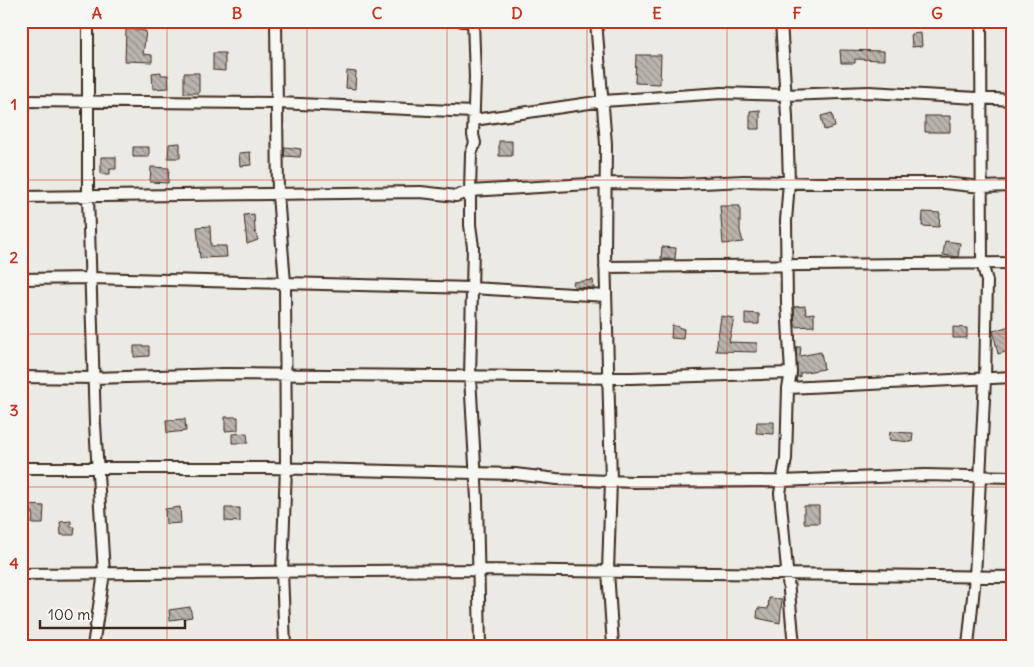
<svg xmlns="http://www.w3.org/2000/svg" width="1034" height="667" font-family="Delius,sans-serif">
<style>
.building{fill:url(#building-back-hatch);stroke:#3b2a1e}
.lines{fill:none;stroke-linecap:round;stroke-linejoin:round}
.street-casing{stroke:#3b2a1e;stroke-width:14}
.street{stroke:#f6f6f2;stroke-width:10}
.grid{fill:none;stroke:#c8321e;stroke-width:1;stroke-opacity:0.55}
.neatline{fill:none;stroke:#c8321e;stroke-width:2}
.grid-label{font-size:16px;text-anchor:middle;font-weight:bold;fill:#c8321e}
</style>
<defs>
<pattern id="building-back-hatch" width="6" height="6" patternUnits="userSpaceOnUse" patternTransform="scale(1.25)"><rect width="6" height="6" fill="#bab4ae"/><path d="M-1 5l2 2M0 0l6 6M5-1l2 2" fill="none" stroke="#98938d"/></pattern>
</defs>
<rect width="100%" height="100%" fill="#ebeae5"/>
<filter id="ink" filterUnits="userSpaceOnUse"><feTurbulence type="fractalNoise" baseFrequency=".02" numOctaves="2"/><feDisplacementMap in="SourceGraphic" scale="10" xChannelSelector="R" yChannelSelector="G"/><feConvolveMatrix kernelMatrix="1 2 1 2 8 2 1 2 1" color-interpolation-filters="sRGB"/></filter>
<g filter="url(#ink)">
<!-- building -->
<path class="building" d="M 126,29 L 146,31 L 143,54 L 152,55 L 152,62 L 125,61 Z
M 921,33 L 922,46 L 912,47 L 911,34 Z
M 840,50 L 884,51 L 884,60 L 855,59 L 855,63 L 841,63 Z
M 213,53 L 225,53 L 225,71 L 213,70 Z
M 636,55 L 661,55 L 660,84 L 635,83 Z
M 347,71 L 356,72 L 355,89 L 346,88 Z
M 161,72 L 161,75 L 168,75 L 169,88 L 153,89 L 152,73 Z
M 184,73 L 199,73 L 199,93 L 184,93 Z
M 760,110 L 760,129 L 750,129 L 750,111 Z
M 832,113 L 835,127 L 824,130 L 821,116 Z
M 925,116 L 950,116 L 950,132 L 925,132 Z
M 499,141 L 512,141 L 512,156 L 499,156 Z
M 180,143 L 180,158 L 168,158 L 169,144 Z
M 133,147 L 149,147 L 149,157 L 133,157 Z
M 285,147 L 301,149 L 300,157 L 284,156 Z
M 250,152 L 251,165 L 240,166 L 239,153 Z
M 101,157 L 116,157 L 116,169 L 110,169 L 110,174 L 101,174 Z
M 151,167 L 169,168 L 168,183 L 150,182 Z
M 720,206 L 740,206 L 740,231 L 743,242 L 723,244 Z
M 923,212 L 940,213 L 939,227 L 922,226 Z
M 254,214 L 255,231 L 258,240 L 247,244 L 244,215 Z
M 210,226 L 211,246 L 226,246 L 227,257 L 200,258 L 197,227 Z
M 945,241 L 960,243 L 958,257 L 943,255 Z
M 662,247 L 676,248 L 675,259 L 661,259 Z
M 593,280 L 594,288 L 574,287 L 573,282 Z
M 805,306 L 806,314 L 814,313 L 814,326 L 795,327 L 794,307 Z
M 745,313 L 759,314 L 759,324 L 745,324 Z
M 721,316 L 734,318 L 729,342 L 757,343 L 757,352 L 716,351 Z
M 672,325 L 684,329 L 683,339 L 671,338 Z
M 1013,325 L 1013,350 L 998,354 L 993,331 Z
M 953,327 L 967,328 L 967,338 L 953,338 Z
M 134,346 L 149,346 L 149,356 L 134,357 Z
M 796,347 L 801,347 L 800,356 L 821,352 L 824,369 L 800,373 L 800,377 L 797,377 Z
M 225,417 L 238,417 L 238,430 L 225,431 Z
M 185,419 L 186,431 L 167,433 L 166,420 Z
M 757,422 L 774,422 L 774,434 L 756,433 Z
M 890,432 L 913,433 L 912,442 L 889,440 Z
M 247,433 L 248,443 L 232,443 L 232,434 Z
M 29,505 L 44,506 L 43,524 L 32,524 L 33,512 L 29,512 Z
M 804,506 L 819,506 L 819,523 L 804,523 Z
M 180,507 L 181,523 L 166,524 L 165,509 Z
M 225,508 L 240,508 L 240,522 L 225,521 Z
M 71,521 L 71,527 L 75,527 L 74,535 L 61,535 L 60,522 Z
M 769,598 L 782,599 L 780,623 L 757,618 L 758,608 L 768,609 Z
M 190,607 L 192,617 L 170,620 L 169,610 Z"/>
<g class="lines">
<!-- street casing -->
<g class="street-casing">
<path id="street" d="M 88,21 L 88,196 L 95,424 L 104,573 L 93,646
M 276,21 L 278,195 L 285,283 L 286,468 L 282,572 L 285,646
M 462,21 L 475,21
M 473,21 L 475,77 L 473,135 L 475,143 L 471,154 L 470,191 L 470,225 L 473,247 L 470,377 L 477,499 L 480,646
M 596,21 L 606,144 L 605,253 L 611,481 L 608,571 L 613,646
M 781,21 L 787,117 L 789,182 L 786,221 L 787,303 L 791,373
M 21,101 L 278,103 L 473,112
M 474,120 L 603,101 L 722,93 L 786,95 L 869,92 L 1013,100
M 21,197 L 421,192 L 456,196 L 470,191 L 606,183 L 682,184 L 744,181 L 820,183 L 944,183 L 982,187 L 1013,186
M 605,267 L 1013,263
M 21,279 L 91,278 L 472,288 L 606,296
M 21,377 L 94,378 L 224,374 L 631,378 L 791,373 L 788,388 L 1013,377
M 788,388 L 786,459 L 780,493 L 794,646
M 21,468 L 267,468 L 515,474 L 557,479 L 633,482 L 782,481 L 925,475 L 1013,477
M 21,574 L 478,570 L 1013,577
M 968,646 L 975,577 L 985,379 L 987,281 L 982,263 L 981,21"/>
</g>
<!-- street -->
<use href="#street" class="street"/>
</g>
</g>
<!-- grid -->
<path class="grid" d="M 167,21 L 167,646M 307,21 L 307,646M 447,21 L 447,646M 587,21 L 587,646M 727,21 L 727,646M 867,21 L 867,646M 21,180 L 1013,180M 21,334 L 1013,334M 21,487 L 1013,487"/>
<!-- margin -->
<rect width="1034" height="667" fill="none" stroke="#f6f6f2" stroke-width="55"/>
<!-- scale -->
<path d="M40 620v8h145v-8" fill="none" stroke="#3b2a1e" stroke-width="2.5"/>
<text x="48" y="620" font-size="15" fill="#3b2a1e" stroke="#f6f6f2" stroke-width="4" paint-order="stroke">100 m</text>
<rect x="28" y="28" width="978" height="612" class="neatline"/>
<g class="grid-label">
<text x="97" y="19">A</text>
<text x="237" y="19">B</text>
<text x="377" y="19">C</text>
<text x="517" y="19">D</text>
<text x="657" y="19">E</text>
<text x="797" y="19">F</text>
<text x="937" y="19">G</text>
<text x="14" y="110">1</text>
<text x="14" y="263">2</text>
<text x="14" y="416">3</text>
<text x="14" y="569">4</text>
</g>
</svg>
